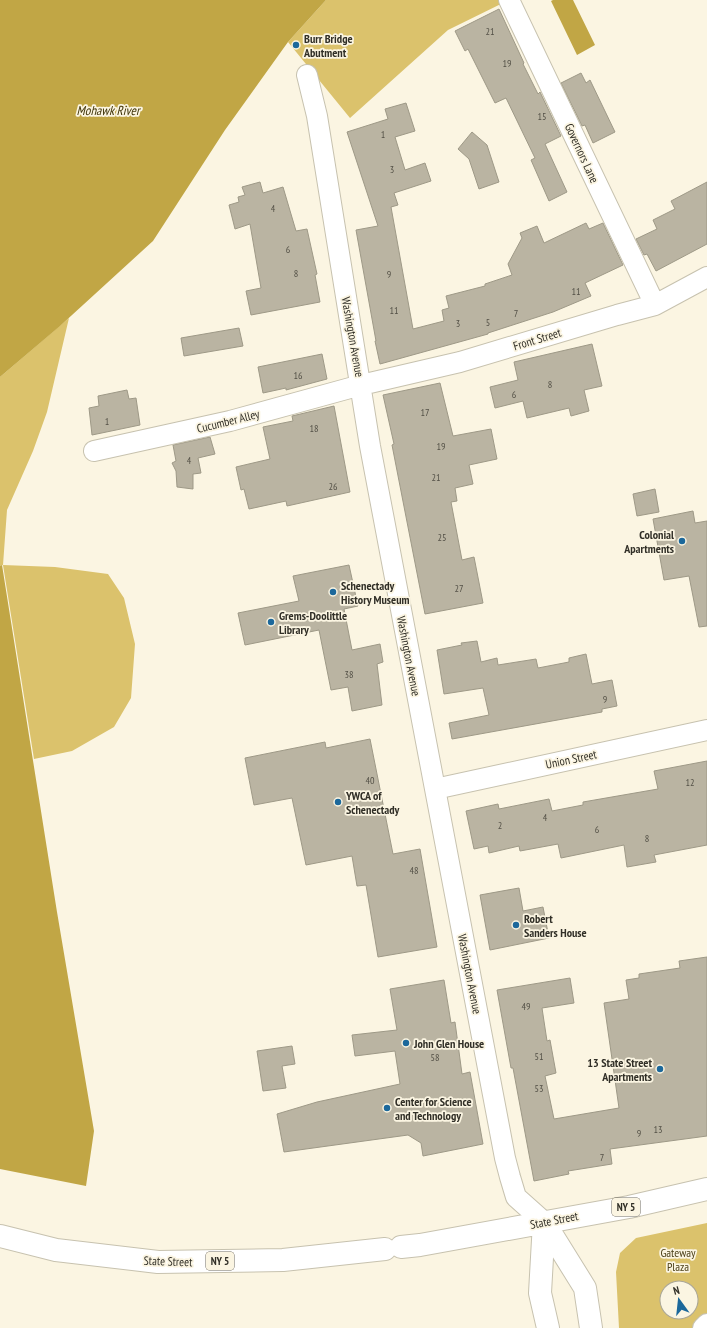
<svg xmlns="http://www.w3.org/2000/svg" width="707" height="1328" font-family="'PT Sans Narrow',sans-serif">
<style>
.green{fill:#dbc26c;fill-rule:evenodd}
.water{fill:#c1a645}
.building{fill:#bab4a2;stroke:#9e9987}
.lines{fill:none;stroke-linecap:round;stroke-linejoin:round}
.minor-casing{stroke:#c7c2af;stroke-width:22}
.major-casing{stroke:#c7c2af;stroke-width:24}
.minor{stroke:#fff;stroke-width:20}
.major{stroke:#fff;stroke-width:22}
.poi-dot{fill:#1c689b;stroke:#fbf5e2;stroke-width:1.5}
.labels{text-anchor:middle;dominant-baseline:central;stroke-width:3.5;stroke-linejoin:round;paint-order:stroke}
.number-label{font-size:10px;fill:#535046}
.shield{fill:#fbf5e2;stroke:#6e6a5f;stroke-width:1}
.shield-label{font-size:11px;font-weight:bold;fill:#312f27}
.poi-label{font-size:12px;font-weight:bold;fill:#312f27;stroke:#fbf5e2;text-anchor:start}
.street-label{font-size:12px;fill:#312f27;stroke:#fbf5e2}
.park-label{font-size:12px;fill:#4c4018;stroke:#fbf5e2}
.water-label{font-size:13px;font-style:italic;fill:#40350a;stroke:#fbf5e2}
</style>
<rect width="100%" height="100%" fill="#fbf5e2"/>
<!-- green -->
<path class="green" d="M 326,0 L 509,0 L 448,30 L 350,118 L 288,42 Z
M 69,318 L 47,412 L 33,451 L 7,510 L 3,565 L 55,567 L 108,574 L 124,598 L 135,644 L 131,698 L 114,727 L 72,751 L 34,759 L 3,565 L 0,566 L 0,377 Z
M 707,1223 L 707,1328 L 619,1328 L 616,1272 L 620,1253 L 636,1238 ZM 667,1288 L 691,1288 L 691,1312 L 667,1312 Z"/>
<!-- water -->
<path class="water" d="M 0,0 L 326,0 L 288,42 L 225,130 L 153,241 L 60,326 L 0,377 Z
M 553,0 L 573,0 L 595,45 L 577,55 L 551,1 Z
M 2,565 L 57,912 L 94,1131 L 86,1186 L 0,1169 L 0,566 Z"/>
<!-- building -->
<path class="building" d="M 499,9 L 524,63 L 523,64 L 538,94 L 540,92 L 561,136 L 545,144 L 567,192 L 549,201 L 531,160 L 535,158 L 506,98 L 495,103 L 468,49 L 465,51 L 455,31 Z
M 581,73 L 586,83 L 590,80 L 615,132 L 593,143 L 585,125 L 582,126 L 561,83 Z
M 406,103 L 415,131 L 395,137 L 405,170 L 425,163 L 431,181 L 394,193 L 398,205 L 391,207 L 413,329 L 444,321 L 442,310 L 449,308 L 446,296 L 485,286 L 485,284 L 512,275 L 508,264 L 522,238 L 520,233 L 537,226 L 544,243 L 586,223 L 589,229 L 603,223 L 623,265 L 585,283 L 591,296 L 553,312 L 488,333 L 488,334 L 380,364 L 375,341 L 376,341 L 356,230 L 378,226 L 347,132 L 388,119 L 385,109 Z
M 472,132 L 487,145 L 499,182 L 479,189 L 469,159 L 458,149 Z
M 260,182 L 263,193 L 283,187 L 296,231 L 307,229 L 317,274 L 315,275 L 320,302 L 251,315 L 246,291 L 261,288 L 250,224 L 235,229 L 229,205 L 239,202 L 238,197 L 245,195 L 242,187 Z
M 707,182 L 707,244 L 656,271 L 647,254 L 644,255 L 636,239 L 657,229 L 653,220 L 675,209 L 671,201 Z
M 239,328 L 243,346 L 184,356 L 181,338 Z
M 592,344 L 602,386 L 584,390 L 589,411 L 571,416 L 569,408 L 527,418 L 523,401 L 495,408 L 490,387 L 518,380 L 514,362 Z
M 322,354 L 327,379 L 286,390 L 286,388 L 263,393 L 258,367 Z
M 440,383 L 453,436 L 491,429 L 497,459 L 469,465 L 473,484 L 455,488 L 457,501 L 451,502 L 462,560 L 474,557 L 483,603 L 425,614 L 392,445 L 394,444 L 383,395 Z
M 127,390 L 129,399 L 136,398 L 140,425 L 92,435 L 89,408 L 99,406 L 98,396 Z
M 334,406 L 350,492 L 287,506 L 286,501 L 249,509 L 244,489 L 241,490 L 236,467 L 270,459 L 263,427 L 293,421 L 292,416 Z
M 210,437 L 215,454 L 198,458 L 201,473 L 193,474 L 193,489 L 177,487 L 176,471 L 172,463 L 176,461 L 173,445 Z
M 655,489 L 659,512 L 637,516 L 633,494 Z
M 693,511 L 695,523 L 707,521 L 707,626 L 699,627 L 689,576 L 664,580 L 653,519 Z
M 349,565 L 358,606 L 344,609 L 352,650 L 380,644 L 383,662 L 377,664 L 382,705 L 352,711 L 348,687 L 331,690 L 319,630 L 245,645 L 238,613 L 299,601 L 293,576 Z
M 477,641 L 481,662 L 497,658 L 498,665 L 536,659 L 538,668 L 569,662 L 569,658 L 586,654 L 592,684 L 612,680 L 617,706 L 602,709 L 602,712 L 452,739 L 449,723 L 489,715 L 483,688 L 444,694 L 437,650 L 462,645 L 461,643 Z
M 370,739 L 393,854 L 420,849 L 437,947 L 378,957 L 366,885 L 357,886 L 352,856 L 306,865 L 292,798 L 254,805 L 245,758 L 325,742 L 326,748 Z
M 707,761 L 707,845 L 654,855 L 656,862 L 627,867 L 624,845 L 561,858 L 558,844 L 520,851 L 519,846 L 489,853 L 488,846 L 474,849 L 466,811 L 498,804 L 499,809 L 549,799 L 552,811 L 583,805 L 583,802 L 658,789 L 654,771 Z
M 519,888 L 523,911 L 543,907 L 549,938 L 490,950 L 480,895 Z
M 707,957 L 707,1136 L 610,1149 L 612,1164 L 568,1171 L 569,1174 L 534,1181 L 513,1068 L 511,1068 L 497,990 L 570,978 L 574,1003 L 542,1008 L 547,1041 L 550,1040 L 556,1073 L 545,1076 L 554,1119 L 619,1108 L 604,1003 L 629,999 L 626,980 L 639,978 L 639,974 L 680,968 L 679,961 Z
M 444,980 L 451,1023 L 455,1022 L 462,1074 L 470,1072 L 483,1144 L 423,1156 L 421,1143 L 408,1135 L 284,1152 L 277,1114 L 317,1102 L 400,1084 L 395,1051 L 355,1056 L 352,1035 L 397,1030 L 390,989 Z
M 292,1046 L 295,1064 L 282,1066 L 286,1088 L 263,1091 L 257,1051 Z"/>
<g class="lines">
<!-- minor casing -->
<g class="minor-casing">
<path id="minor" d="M 509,0 L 655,305
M 307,75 L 317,116 L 370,446 L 505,1158 L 510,1177 L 516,1197 L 544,1222
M 94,451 L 230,421 L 361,385 L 460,362 L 617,315 L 655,305 L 707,277
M 435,789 L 707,730
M 703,1328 L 707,1324"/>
</g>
<!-- major casing -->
<g class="major-casing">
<path id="major" d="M 544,1222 L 585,1288 L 591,1328
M 544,1222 L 540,1293 L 548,1328
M 0,1236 L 56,1250 L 158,1262 L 283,1260 L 385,1249
M 401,1247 L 420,1245 L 629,1207 L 707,1189"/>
</g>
<!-- minor -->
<use href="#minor" class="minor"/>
<!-- major -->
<use href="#major" class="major"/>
</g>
<!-- markers -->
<g class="poi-dot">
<circle cx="296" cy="45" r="4"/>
<circle cx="682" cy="541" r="4"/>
<circle cx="333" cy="592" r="4"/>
<circle cx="271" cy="622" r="4"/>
<circle cx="338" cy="802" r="4"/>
<circle cx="516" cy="925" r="4"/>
<circle cx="406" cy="1043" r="4"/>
<circle cx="660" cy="1069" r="4"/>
<circle cx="387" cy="1108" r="4"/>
</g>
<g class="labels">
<!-- number labels -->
<g class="number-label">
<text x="490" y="31">21</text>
<text x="507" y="63">19</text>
<text x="542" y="116">15</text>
<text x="383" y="134">1</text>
<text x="392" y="169">3</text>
<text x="273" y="208">4</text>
<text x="288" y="249">6</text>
<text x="296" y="273">8</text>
<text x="389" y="274">9</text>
<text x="576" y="291">11</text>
<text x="394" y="310">11</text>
<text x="516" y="313">7</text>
<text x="488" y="322">5</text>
<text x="458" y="323">3</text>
<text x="298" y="375">16</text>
<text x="550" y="384">8</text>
<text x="514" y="394">6</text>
<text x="425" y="412">17</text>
<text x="107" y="421">1</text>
<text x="314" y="428">18</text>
<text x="441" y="446">19</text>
<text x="189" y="460">4</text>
<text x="436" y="477">21</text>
<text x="333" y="486">26</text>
<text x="442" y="537">25</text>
<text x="459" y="588">27</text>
<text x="349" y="674">38</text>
<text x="605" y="699">9</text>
<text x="370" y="780">40</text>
<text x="690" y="782">12</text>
<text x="545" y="817">4</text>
<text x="500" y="825">2</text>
<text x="597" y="829">6</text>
<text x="647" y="838">8</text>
<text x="414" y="870">48</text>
<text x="526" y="1006">49</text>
<text x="539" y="1056">51</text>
<text x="435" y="1057">58</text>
<text x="539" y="1088">53</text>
<text x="658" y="1129">13</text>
<text x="639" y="1133">9</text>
<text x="602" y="1157">7</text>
</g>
<!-- shield labels -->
<g class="shield">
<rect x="612" y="1198" width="28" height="18" rx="3"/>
<rect x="206" y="1252" width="28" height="18" rx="3"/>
</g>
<g class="shield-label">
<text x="626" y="1207">NY 5</text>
<text x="220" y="1261">NY 5</text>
</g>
<!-- poi labels -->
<g class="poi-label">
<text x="304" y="38">Burr Bridge<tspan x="304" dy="14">Abutment</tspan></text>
<text x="674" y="534" text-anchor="end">Colonial<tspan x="674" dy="14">Apartments</tspan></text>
<text x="341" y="585">Schenectady<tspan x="341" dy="14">History Museum</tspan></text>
<text x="279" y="615">Grems-Doolittle<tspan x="279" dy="14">Library</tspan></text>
<text x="346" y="795">YWCA of<tspan x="346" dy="14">Schenectady</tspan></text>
<text x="524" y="918">Robert<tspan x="524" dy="14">Sanders House</tspan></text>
<text x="414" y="1043">John Glen House</text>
<text x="652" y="1062" text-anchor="end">13 State Street<tspan x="652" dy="14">Apartments</tspan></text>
<text x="395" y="1101">Center for Science<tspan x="395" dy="14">and Technology</tspan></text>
</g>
<!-- street labels -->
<g class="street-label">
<text transform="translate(582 153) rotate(65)">Governors Lane</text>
<text transform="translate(353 337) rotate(80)">Washington Avenue</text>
<text transform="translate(537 339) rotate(-17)">Front Street</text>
<text transform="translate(228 421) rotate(-14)">Cucumber Alley</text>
<text transform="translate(409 656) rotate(79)">Washington Avenue</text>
<text transform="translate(571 759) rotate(-12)">Union Street</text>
<text transform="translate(470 974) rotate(79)">Washington Avenue</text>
<text transform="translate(554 1220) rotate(-11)">State Street</text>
<text transform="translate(168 1261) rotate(2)">State Street</text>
</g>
<!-- park labels -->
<g class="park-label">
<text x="678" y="1252">Gateway<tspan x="678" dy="14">Plaza</tspan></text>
</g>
<!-- water labels -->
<g class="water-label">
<text x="108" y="110">Mohawk River</text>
</g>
</g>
<!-- north arrow -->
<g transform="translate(679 1300) rotate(345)"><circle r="19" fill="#fbf5e2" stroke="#aaa697"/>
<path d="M0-3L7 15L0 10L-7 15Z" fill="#1c689b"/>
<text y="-6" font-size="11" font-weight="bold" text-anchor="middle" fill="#312f27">N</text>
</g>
</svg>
